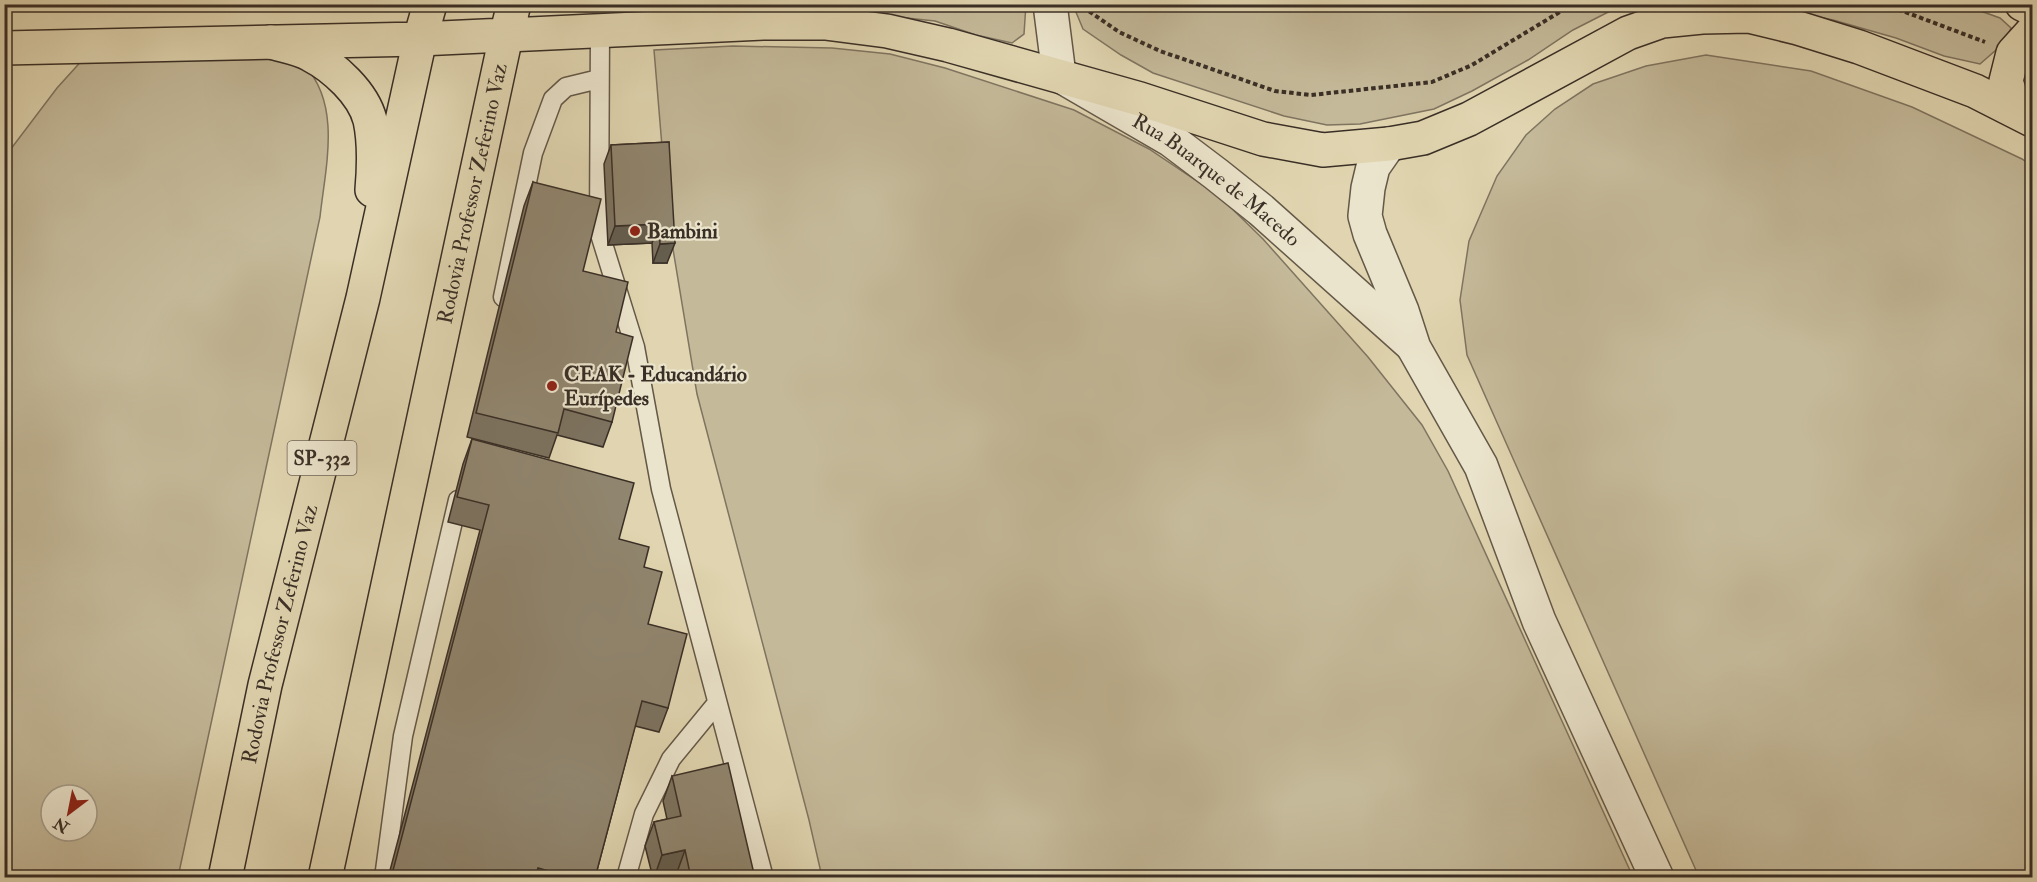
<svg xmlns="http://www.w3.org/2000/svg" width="2037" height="882" font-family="'IM FELL Double Pica',serif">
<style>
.green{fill:#c4b999;stroke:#7f7460;stroke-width:1.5;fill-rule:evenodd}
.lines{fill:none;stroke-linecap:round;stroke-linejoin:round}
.service-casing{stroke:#645848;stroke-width:21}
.minor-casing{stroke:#645848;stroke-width:36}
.primary-casing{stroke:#3a2f26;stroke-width:36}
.motorway-casing{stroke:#3a2f26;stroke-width:36}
.path{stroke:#3a2f26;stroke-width:4;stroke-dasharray:4.5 3;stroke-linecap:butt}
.service{stroke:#ebe4cc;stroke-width:18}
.minor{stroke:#ebe4cc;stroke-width:33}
.primary{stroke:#e0d5b0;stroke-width:33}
.motorway{stroke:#e0d5b0;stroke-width:33}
.wall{fill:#7c725f;stroke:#3a2f26;stroke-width:1.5}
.shaded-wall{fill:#655d4d;stroke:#3a2f26;stroke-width:1.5}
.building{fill:#90856e;stroke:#3a2f26;stroke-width:1.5}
.poi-dot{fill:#8f2418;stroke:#ebe4cc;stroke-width:2}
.labels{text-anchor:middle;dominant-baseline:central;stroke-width:4.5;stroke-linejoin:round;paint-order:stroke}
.shield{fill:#ebe4cc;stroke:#6f6558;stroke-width:1.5}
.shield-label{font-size:20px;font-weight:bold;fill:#3a2f26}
.street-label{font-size:21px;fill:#3a2f26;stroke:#ebe4cc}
.poi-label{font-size:21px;font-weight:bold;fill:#3a2f26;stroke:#ebe4cc;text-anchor:start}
</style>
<rect width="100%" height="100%" fill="#e0d5b0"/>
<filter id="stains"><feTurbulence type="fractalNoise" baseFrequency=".00333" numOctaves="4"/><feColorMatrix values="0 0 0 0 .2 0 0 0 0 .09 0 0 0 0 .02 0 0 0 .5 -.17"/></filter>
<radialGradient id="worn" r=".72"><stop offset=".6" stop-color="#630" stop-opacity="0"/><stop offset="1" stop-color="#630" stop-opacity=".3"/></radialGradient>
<!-- green -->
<path class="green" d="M 1026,4 L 1024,34 L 1012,43 L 976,35 L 935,21 L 810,8 L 587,12 L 551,10 L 545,5 Z
M 1073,5 L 1622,5 L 1573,30 L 1528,60 L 1472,91 L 1434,109 L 1360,124 L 1327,125 L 1284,116 L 1153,73 L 1121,55 L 1083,29 Z
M 1758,5 L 1964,5 L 2000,18 L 2011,28 L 2004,43 L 1980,64 L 1944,56 L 1896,38 L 1833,20 Z
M 271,42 C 282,49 296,57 305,66 C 342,106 325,169 320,217 L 178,877 L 5,877 L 4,158 L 57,88 L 95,46 ZM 51,795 L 87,795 L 87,831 L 51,831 Z
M 733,46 L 832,48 L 890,54 L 945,68 L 1074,110 L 1149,149 L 1219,196 L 1263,239 L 1368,357 L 1422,425 L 1448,471 L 1633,877 L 822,877 L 809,820 L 697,394 L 668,219 L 654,50 Z
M 2032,53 L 2032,96 L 2022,89 L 2025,62 Z
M 1706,55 L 1811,71 L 1912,107 L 2022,159 L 2032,166 L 2032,877 L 1699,877 L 1467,355 L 1460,300 L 1469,241 L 1497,176 L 1526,135 L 1555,109 L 1593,84 L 1646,66 Z"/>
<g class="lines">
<!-- service casing -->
<g class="service-casing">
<path id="service" d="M 600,30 L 599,231 L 635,347 L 661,489 L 764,878
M 503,297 L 533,153 L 553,99 L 566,87 L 599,79
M 384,878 L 403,736 L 458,500
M 626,878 L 644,814 L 671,759 L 717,703"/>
</g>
<!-- minor casing -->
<g class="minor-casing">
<g id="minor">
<path id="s1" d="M 1050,4 L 1059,75 L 1171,140 L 1216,174 L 1261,210 L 1412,345"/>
<path d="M 1389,144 L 1373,167 L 1368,188 L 1365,216 L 1370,234 L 1402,311 L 1414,348 L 1481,466 L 1539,621 L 1657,878"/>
</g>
</g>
<!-- primary casing -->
<g class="primary-casing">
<path id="primary" d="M 2022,4 L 2032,9
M 506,36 L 514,4
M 420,39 L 430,4
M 4,48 L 420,39 L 764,23 L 825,23 L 887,31 L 948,45 L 1140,99 L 1263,139 L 1323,150 L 1389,144 L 1423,138 L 1469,119 L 1628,33 L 1662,21 L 1702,17 L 1749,16 L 1798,28 L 1859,47 L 1975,91 L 2032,120
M 2015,110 L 2006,81 L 2013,53 L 2032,32"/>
</g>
<!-- motorway casing -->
<g class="motorway-casing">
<g id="motorway">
<path d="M 271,42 C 284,46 299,48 311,55 C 334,67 363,93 370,120 C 375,143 374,167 372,190"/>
<path id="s2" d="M 225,878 L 265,685 L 363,298 L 420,39"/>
<path id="s3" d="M 325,878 L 506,36"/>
</g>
</g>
<!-- path -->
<path class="path" d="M 1884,4 L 1985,42
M 1083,7 L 1119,32 L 1160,51 L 1275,91 L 1311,95 L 1432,82 L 1472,65 L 1573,4"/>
<!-- service -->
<use href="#service" class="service"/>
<!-- minor -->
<use href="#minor" class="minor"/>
<!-- primary -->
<use href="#primary" class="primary"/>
<!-- motorway -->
<use href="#motorway" class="motorway"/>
</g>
<!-- wall -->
<path class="wall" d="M 669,142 L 667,263 L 653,263 L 652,243 L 608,245 L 604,164 L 611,145 Z
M 533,182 L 583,271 L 616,332 L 612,422 L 603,447 L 557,435 L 549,458 L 467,437 L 524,206 Z
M 472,439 L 619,539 L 644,567 L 648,624 L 668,708 L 659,732 L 635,726 L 595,878 L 388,878 L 480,530 L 448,522 L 463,464 Z
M 672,776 L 755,878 L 676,878 L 676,875 L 663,878 L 653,878 L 645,846 L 654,822 L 667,819 L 663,801 Z"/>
<!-- shaded-wall -->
<path class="shaded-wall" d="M 659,224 L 652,243 L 608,245 L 615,226 Z
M 675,243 L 667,263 L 653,263 L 660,244 Z
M 685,850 L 676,875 L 663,878 L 654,878 L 662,855 Z"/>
<!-- building -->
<path class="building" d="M 669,142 L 675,243 L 660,244 L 659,224 L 615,226 L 611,145 Z
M 533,182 L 601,199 L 583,271 L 628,282 L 616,332 L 633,337 L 612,422 L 564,409 L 558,433 L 476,413 Z
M 472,439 L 634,483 L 619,539 L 649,547 L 644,567 L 662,572 L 648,624 L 687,634 L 668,708 L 642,701 L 595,878 L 573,878 L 538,868 L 535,878 L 391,878 L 489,505 L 457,497 Z
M 728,763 L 755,878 L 691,878 L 685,850 L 662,855 L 654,822 L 681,816 L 672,776 Z"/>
<!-- markers -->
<g class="poi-dot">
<circle cx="635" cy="231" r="6"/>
<circle cx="552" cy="386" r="6"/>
</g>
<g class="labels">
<!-- shield labels -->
<rect class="shield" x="287.5" y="441" width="69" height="34" rx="4.5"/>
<g class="shield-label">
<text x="322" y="458">SP-332</text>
</g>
<!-- street labels -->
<g class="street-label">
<text stroke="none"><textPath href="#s1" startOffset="261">Rua Buarque de Macedo</textPath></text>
<text stroke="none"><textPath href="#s3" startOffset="700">Rodovia Professor Zeferino Vaz</textPath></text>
<text stroke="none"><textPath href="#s2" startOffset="250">Rodovia Professor Zeferino Vaz</textPath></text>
</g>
<!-- poi labels -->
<g class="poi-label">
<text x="647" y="231">Bambini</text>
<text x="564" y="374">CEAK - Educandário<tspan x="564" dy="24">Eurípedes</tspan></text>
</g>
</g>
<!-- margin -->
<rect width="2037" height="882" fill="none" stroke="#e0d5b0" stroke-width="24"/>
<rect x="6" y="6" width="2025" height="870" fill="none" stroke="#3a2f26" stroke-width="3"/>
<rect x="12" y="12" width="2013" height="858" fill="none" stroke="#3a2f26" stroke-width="1.5"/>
<!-- north arrow -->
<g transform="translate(69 813) rotate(212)"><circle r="28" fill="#ebe4cc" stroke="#a49c8a" stroke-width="1.5"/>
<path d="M0-4.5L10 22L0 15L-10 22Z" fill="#8f2418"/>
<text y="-9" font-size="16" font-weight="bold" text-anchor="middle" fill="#3a2f26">N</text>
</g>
<rect width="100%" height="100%" filter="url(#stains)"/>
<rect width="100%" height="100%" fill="url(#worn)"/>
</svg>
